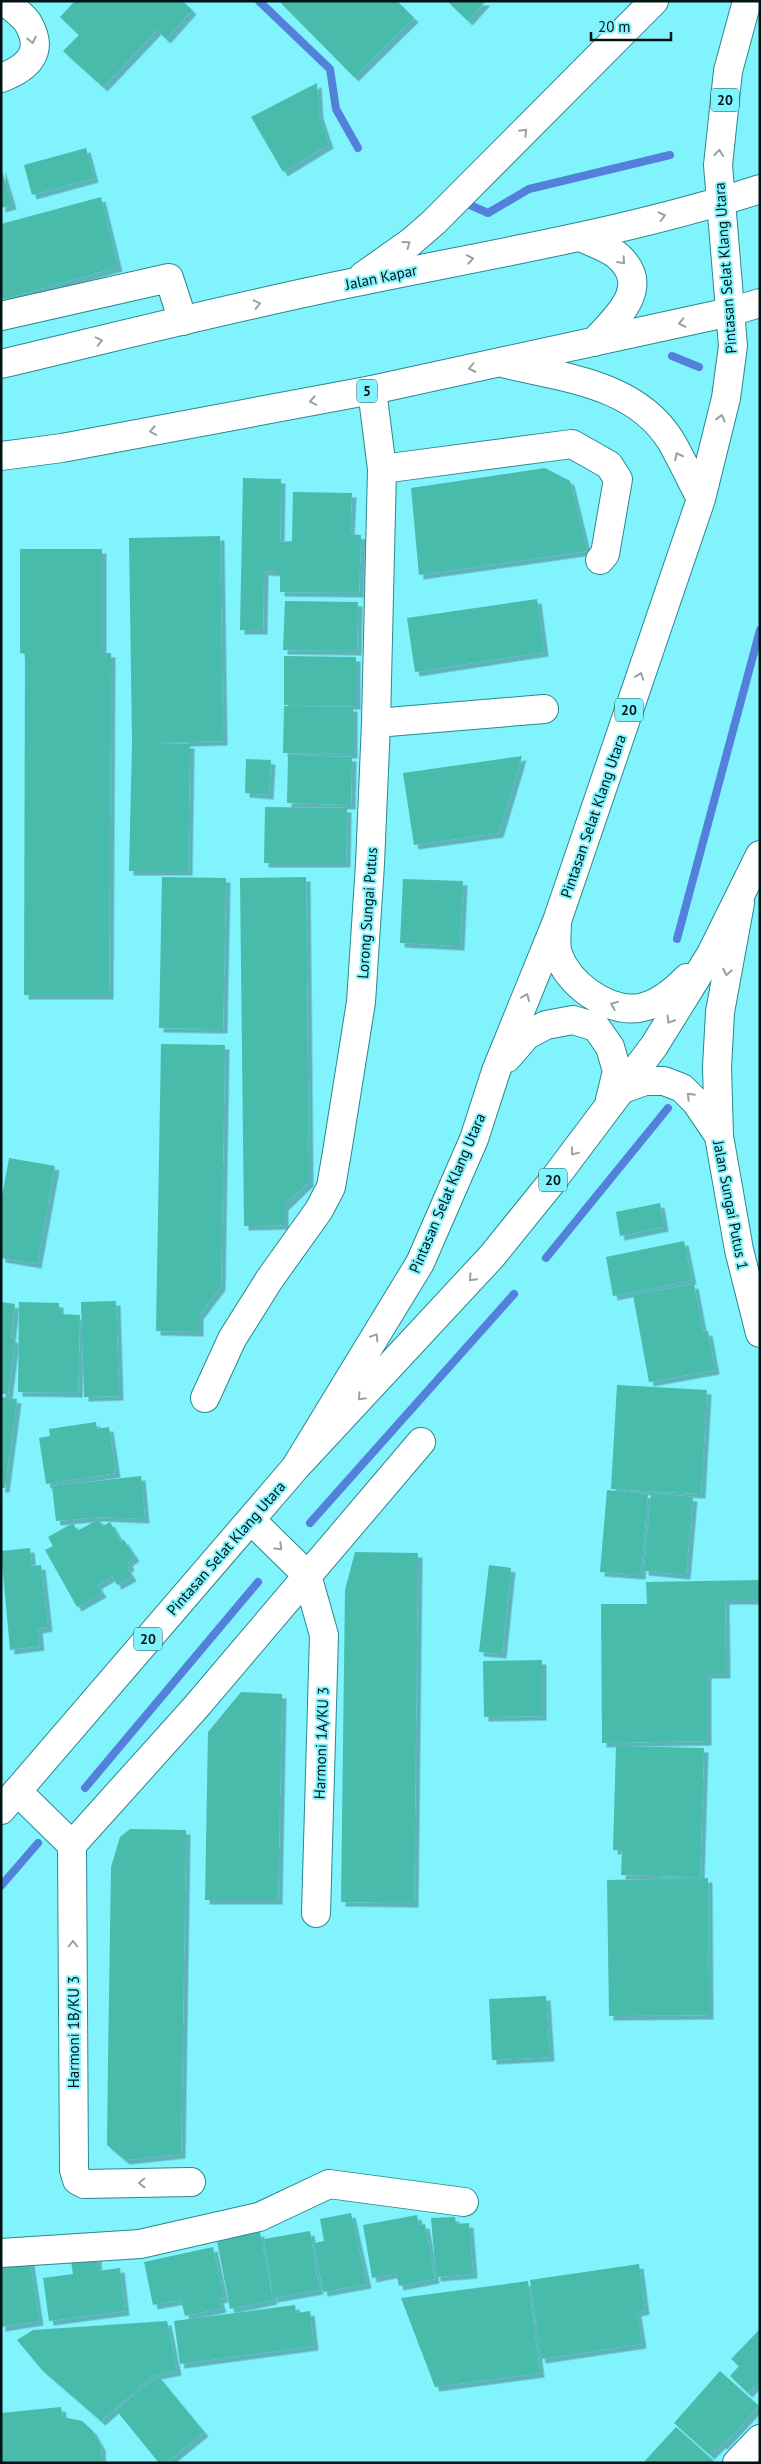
<svg xmlns="http://www.w3.org/2000/svg" width="761" height="2464" font-family="'PT Sans',sans-serif">
<style>
.lines{fill:none;stroke-linecap:round;stroke-linejoin:round}
.stream{stroke:#5380da;stroke-width:8}
.building{fill:#48bbab;filter:url(#shadow)}
.minor-casing{stroke:#2c878f;stroke-width:30}
.highway-casing{stroke:#2c878f;stroke-width:30}
.minor{stroke:#fff;stroke-width:28}
.highway{stroke:#fff;stroke-width:28}
.oneway{stroke:#99a1a2}
.labels{text-anchor:middle;dominant-baseline:central;stroke-width:4;stroke-linejoin:round;paint-order:stroke}
.shield{fill:#80f3fd;stroke:#26575b;stroke-width:1}
.shield-label{font-size:14px;font-weight:bold;fill:#001416}
.street-label{font-size:15px;fill:#001416;stroke:#80f3fd}
</style>
<defs>
<filter id="shadow"><feDropShadow dx="4.5" dy="4.5" stdDeviation="0" flood-color="#0004"/></filter>
</defs>
<rect width="100%" height="100%" fill="#80f3fd"/>
<g class="lines">
<!-- stream -->
<path class="stream" d="M 259,1 L 330,69 L 336,109 L 358,148
M 470,205 L 488,213 L 529,189 L 670,155
M 672,356 L 699,367
M 677,939 L 760,630
M 546,1258 L 668,1108
M 310,1523 L 514,1294
M 85,1788 L 258,1582
M 1,1886 L 38,1843"/>
</g>
<!-- building -->
<path class="building" d="M 75,1 L 183,1 L 192,10 L 166,39 L 157,30 L 103,87 L 63,51 L 79,35 L 60,17 Z
M 279,1 L 397,1 L 414,18 L 354,77 Z
M 447,1 L 486,1 L 468,21 Z
M 317,83 L 319,114 L 329,144 L 283,172 L 251,117 Z
M 86,148 L 94,178 L 32,195 L 24,165 Z
M 1,167 L 12,205 L 1,208 Z
M 101,197 L 118,267 L 1,300 L 1,224 Z
M 545,468 L 570,481 L 587,551 L 419,575 L 411,488 Z
M 243,478 L 281,479 L 280,542 L 292,541 L 293,492 L 352,493 L 350,534 L 361,535 L 359,593 L 280,592 L 280,572 L 264,571 L 263,630 L 240,630 Z
M 220,536 L 223,741 L 151,743 L 190,744 L 188,871 L 129,871 L 132,743 L 129,538 Z
M 20,549 L 102,549 L 102,653 L 111,653 L 109,995 L 24,995 L 25,654 L 20,653 Z
M 537,599 L 544,652 L 415,672 L 407,618 Z
M 285,601 L 358,602 L 357,651 L 283,650 Z
M 284,656 L 356,657 L 356,705 L 284,705 Z
M 284,706 L 353,707 L 353,754 L 283,753 Z
M 288,755 L 352,757 L 351,805 L 287,803 Z
M 522,756 L 499,833 L 414,845 L 403,773 Z
M 246,759 L 271,760 L 269,795 L 245,793 Z
M 265,807 L 347,808 L 346,863 L 264,863 Z
M 162,877 L 226,878 L 223,1029 L 159,1028 Z
M 306,877 L 309,1182 L 284,1206 L 284,1225 L 244,1226 L 240,878 Z
M 403,879 L 463,881 L 460,946 L 400,943 Z
M 161,1044 L 225,1045 L 221,1286 L 199,1315 L 199,1332 L 156,1331 Z
M 9,1158 L 55,1166 L 37,1264 L 1,1258 L 1,1202 Z
M 660,1203 L 664,1227 L 620,1236 L 616,1212 Z
M 684,1241 L 692,1280 L 613,1296 L 606,1257 Z
M 694,1284 L 703,1332 L 708,1331 L 715,1370 L 649,1382 L 633,1295 Z
M 116,1301 L 119,1396 L 84,1397 L 81,1302 Z
M 1,1302 L 15,1304 L 11,1338 L 15,1339 L 8,1394 L 1,1394 Z
M 19,1302 L 59,1303 L 59,1314 L 80,1315 L 78,1393 L 18,1392 Z
M 617,1385 L 707,1390 L 701,1494 L 611,1489 Z
M 1,1397 L 17,1399 L 5,1488 L 1,1488 Z
M 96,1422 L 97,1429 L 109,1427 L 116,1473 L 46,1484 L 39,1438 L 50,1436 L 49,1429 Z
M 141,1476 L 145,1519 L 99,1517 L 56,1521 L 52,1486 Z
M 607,1490 L 648,1494 L 641,1575 L 600,1572 Z
M 651,1493 L 693,1497 L 686,1575 L 644,1571 Z
M 99,1519 L 103,1526 L 110,1522 L 121,1541 L 124,1540 L 135,1557 L 128,1562 L 130,1566 L 127,1568 L 132,1577 L 117,1585 L 112,1576 L 97,1585 L 102,1593 L 77,1607 L 45,1550 L 53,1546 L 48,1537 L 73,1523 L 77,1531 Z
M 30,1548 L 32,1566 L 41,1565 L 48,1627 L 38,1629 L 40,1646 L 10,1650 L 1,1551 Z
M 355,1552 L 418,1553 L 414,1903 L 341,1902 L 345,1590 Z
M 489,1565 L 511,1568 L 502,1654 L 479,1652 Z
M 760,1580 L 760,1600 L 725,1600 L 726,1674 L 707,1674 L 707,1741 L 602,1743 L 601,1604 L 647,1604 L 646,1582 Z
M 542,1660 L 542,1716 L 484,1717 L 483,1661 Z
M 241,1692 L 282,1694 L 278,1900 L 205,1900 L 208,1732 Z
M 616,1746 L 704,1748 L 700,1877 L 621,1875 L 622,1850 L 613,1850 Z
M 130,1829 L 186,1830 L 181,2154 L 125,2160 L 107,2145 L 108,2061 L 111,1867 L 120,1837 Z
M 708,1878 L 709,2015 L 609,2016 L 607,1880 Z
M 546,1996 L 550,2057 L 492,2060 L 489,1999 Z
M 351,2213 L 367,2284 L 323,2292 L 314,2243 L 324,2241 L 320,2219 Z
M 417,2215 L 419,2225 L 425,2224 L 435,2279 L 399,2286 L 396,2273 L 372,2278 L 363,2225 Z
M 455,2217 L 456,2224 L 469,2223 L 473,2274 L 436,2277 L 431,2218 Z
M 310,2231 L 319,2290 L 273,2298 L 264,2239 Z
M 260,2232 L 273,2300 L 230,2309 L 217,2241 Z
M 213,2247 L 224,2298 L 219,2299 L 222,2308 L 185,2316 L 181,2300 L 153,2305 L 144,2262 Z
M 97,2257 L 98,2271 L 120,2268 L 125,2311 L 49,2321 L 43,2278 L 73,2274 L 71,2261 Z
M 30,2261 L 39,2321 L 1,2327 L 1,2265 Z
M 639,2264 L 645,2310 L 637,2312 L 642,2344 L 541,2359 L 530,2280 Z
M 528,2281 L 540,2373 L 435,2387 L 401,2298 Z
M 295,2305 L 296,2313 L 310,2311 L 314,2346 L 180,2364 L 174,2321 Z
M 167,2321 L 177,2371 L 152,2376 L 101,2421 L 42,2370 L 17,2340 L 33,2330 Z
M 760,2329 L 760,2386 L 757,2383 L 748,2393 L 730,2376 L 739,2366 L 731,2359 Z
M 720,2371 L 759,2406 L 723,2445 L 721,2444 L 710,2455 L 674,2423 Z
M 158,2376 L 204,2432 L 166,2463 L 159,2463 L 116,2410 Z
M 61,2407 L 63,2417 L 82,2421 L 92,2430 L 101,2446 L 102,2463 L 1,2463 L 1,2413 Z
M 676,2427 L 713,2460 L 711,2463 L 643,2463 Z"/>
<g class="lines">
<!-- minor casing -->
<g class="minor-casing">
<path id="minor" d="M 1,78 C 28,68 45,52 28,23 C 23,15 12,8 5,1
M 1,316 L 169,278 L 183,321
M 382,469 L 572,444 L 609,465 L 618,479 L 605,554 L 600,560
M 376,723 L 544,709
M 623,1089 L 645,1081 L 664,1081 L 682,1088 L 696,1102 L 719,1136 L 739,1250 L 760,1333
M 719,1136 L 717,1067 L 720,1012 L 740,903
M 205,1398 L 232,1339 L 269,1280 L 319,1210 L 331,1187 L 337,1152 L 361,1002 L 370,864 L 376,723 L 382,469 L 372,390
M 251,1520 L 307,1575 L 324,1635 L 316,1913
M 17,1791 L 72,1845 L 74,2170 L 77,2180 L 84,2184 L 191,2182
M 72,1845 L 196,1707 L 421,1442
M 1,2253 L 140,2244 L 259,2217 L 329,2184 L 464,2202
M 737,2463 L 760,2439"/>
</g>
<!-- highway casing -->
<g class="highway-casing">
<path id="highway" d="M 581,237 C 592,243 610,248 619,257 C 652,288 616,318 594,342
M 363,276 L 411,242 L 434,222 L 654,1
M 1,364 C 119,336 237,306 356,282 C 491,254 628,232 760,189
M 506,364 C 565,378 636,384 671,441 C 682,460 691,480 701,499
M 1,456 L 62,448 L 372,390 L 730,312 L 760,303
M 557,923 C 557,932 555,945 558,954 C 564,971 575,983 589,993 C 628,1020 656,1010 687,978
M 507,1058 L 527,1035 L 546,1025 L 573,1020 L 596,1027 L 610,1047 L 617,1071 L 609,1104
M 295,1468 L 420,1263 L 474,1139 L 496,1071 L 557,921 L 701,499 L 726,398 L 733,346 L 718,165 L 728,71 L 747,1
M 1,1810 L 295,1468 L 492,1256 L 551,1183 L 654,1046 L 711,954 L 760,855"/>
</g>
<!-- minor -->
<use href="#minor" class="minor"/>
<!-- highway -->
<use href="#highway" class="highway"/>
</g>
<!-- one-way arrows -->
<defs><path id="oneway-chevron" d="M-2-3.5L2.5 0L-2 3.5" fill="none" stroke-width="1.6" stroke-linecap="round" stroke-linejoin="round" transform="scale(1.25)"/></defs>
<g class="oneway">
<use href="#oneway-chevron" transform="translate(32 40) rotate(78)"/>
<use href="#oneway-chevron" transform="translate(524 132) rotate(-45)"/>
<use href="#oneway-chevron" transform="translate(719 153) rotate(-84)"/>
<use href="#oneway-chevron" transform="translate(662 216) rotate(-14)"/>
<use href="#oneway-chevron" transform="translate(407 244) rotate(-36)"/>
<use href="#oneway-chevron" transform="translate(470 259) rotate(-11)"/>
<use href="#oneway-chevron" transform="translate(622 261) rotate(48)"/>
<use href="#oneway-chevron" transform="translate(257 304) rotate(-13)"/>
<use href="#oneway-chevron" transform="translate(682 323) rotate(168)"/>
<use href="#oneway-chevron" transform="translate(99 341) rotate(-13)"/>
<use href="#oneway-chevron" transform="translate(472 368) rotate(168)"/>
<use href="#oneway-chevron" transform="translate(313 401) rotate(169)"/>
<use href="#oneway-chevron" transform="translate(721 418) rotate(-76)"/>
<use href="#oneway-chevron" transform="translate(153 431) rotate(169)"/>
<use href="#oneway-chevron" transform="translate(678 456) rotate(-117)"/>
<use href="#oneway-chevron" transform="translate(640 676) rotate(-71)"/>
<use href="#oneway-chevron" transform="translate(727 972) rotate(101)"/>
<use href="#oneway-chevron" transform="translate(526 997) rotate(-68)"/>
<use href="#oneway-chevron" transform="translate(614 1005) rotate(-158)"/>
<use href="#oneway-chevron" transform="translate(670 1020) rotate(122)"/>
<use href="#oneway-chevron" transform="translate(690 1096) rotate(-135)"/>
<use href="#oneway-chevron" transform="translate(574 1152) rotate(127)"/>
<use href="#oneway-chevron" transform="translate(472 1278) rotate(133)"/>
<use href="#oneway-chevron" transform="translate(375 1337) rotate(-58)"/>
<use href="#oneway-chevron" transform="translate(361 1397) rotate(133)"/>
<use href="#oneway-chevron" transform="translate(279 1547) rotate(44)"/>
<use href="#oneway-chevron" transform="translate(73 1944) rotate(-90)"/>
<use href="#oneway-chevron" transform="translate(142 2183) rotate(179)"/>
</g>
<g class="labels">
<!-- shield labels -->
<g class="shield">
<rect x="711" y="88.5" width="28" height="23" rx="4"/>
<rect x="357" y="379.5" width="20" height="23" rx="4"/>
<rect x="615" y="698.5" width="28" height="23" rx="4"/>
<rect x="539" y="1168.5" width="28" height="23" rx="4"/>
<rect x="134" y="1627.5" width="28" height="23" rx="4"/>
</g>
<g class="shield-label">
<text x="725" y="100">20</text>
<text x="367" y="391">5</text>
<text x="629" y="710">20</text>
<text x="553" y="1180">20</text>
<text x="148" y="1639">20</text>
</g>
<!-- street labels -->
<g class="street-label">
<text transform="translate(725 268) rotate(-94)">Pintasan Selat Klang Utara</text>
<text transform="translate(381 277) rotate(-12)">Jalan Kapar</text>
<text transform="translate(593 816) rotate(-71)">Pintasan Selat Klang Utara</text>
<text transform="translate(367 913) rotate(-86)">Lorong Sungai Putus</text>
<text transform="translate(447 1193) rotate(-67)">Pintasan Selat Klang Utara</text>
<text transform="translate(731 1205) rotate(79)">Jalan Sungai Putus 1</text>
<text transform="translate(226 1548) rotate(-49)">Pintasan Selat Klang Utara</text>
<text transform="translate(321 1743) rotate(-88)">Harmoni 1A/KU 3</text>
<text transform="translate(73 2032) rotate(-90)">Harmoni 1B/KU 3</text>
</g>
</g>
<!-- border -->
<rect width="761" height="2464" fill="none" stroke="#001416" stroke-width="5"/>
<!-- scale -->
<path d="M591 32v8h80v-8" fill="none" stroke="#001416" stroke-width="2.5"/>
<text x="598" y="32" font-size="15" fill="#001416" stroke="#80f3fd" stroke-width="4" paint-order="stroke">20 m</text>
</svg>
